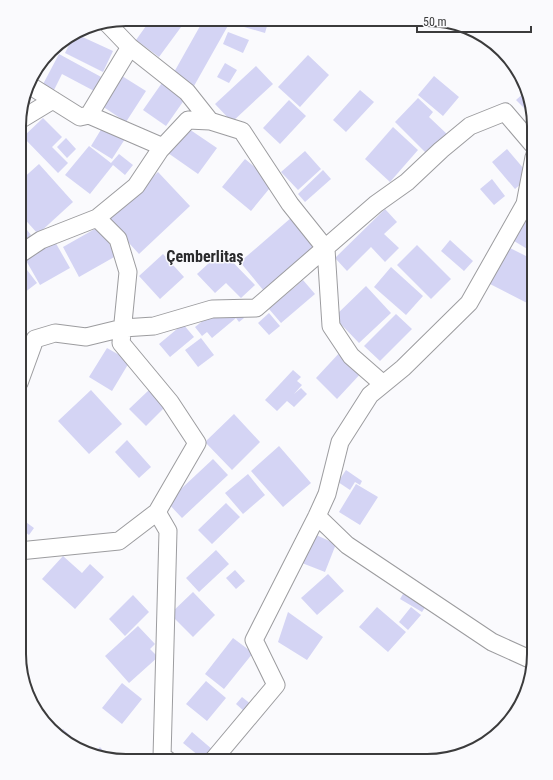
<svg xmlns="http://www.w3.org/2000/svg" width="553" height="780" font-family="'Roboto Condensed',sans-serif">
<style>
.building{fill:#d4d4f4}
.lines{fill:none;stroke-linecap:round;stroke-linejoin:round}
.minor-casing{stroke:#9c9c9f;stroke-width:19}
.minor{stroke:#fff;stroke-width:17}
.labels{text-anchor:middle;dominant-baseline:central;stroke-width:3;stroke-linejoin:round;paint-order:stroke}
.quarter-label{font-size:16px;font-weight:bold;fill:#2a2a2c;stroke:#fafafd}
.rim{fill:none;stroke:#3b3b3c;stroke-width:2}
</style>
<rect width="100%" height="100%" fill="#fafafd"/>
<!-- building -->
<path class="building" d="M 151,19 L 178,19 L 184,23 L 159,57 L 136,40 Z
M 204,19 L 225,19 L 230,22 L 194,86 L 173,74 Z
M 235,19 L 269,19 L 265,33 L 234,24 Z
M 228,32 L 249,40 L 243,53 L 223,44 Z
M 76,34 L 113,51 L 103,72 L 65,53 L 74,35 Z
M 59,54 L 103,78 L 96,92 L 62,74 L 52,94 L 41,88 Z
M 308,55 L 329,75 L 300,107 L 278,87 Z
M 225,63 L 237,70 L 229,83 L 217,77 Z
M 256,66 L 273,84 L 232,122 L 215,104 Z
M 122,76 L 146,91 L 126,122 L 102,106 Z
M 434,76 L 459,97 L 443,116 L 418,95 Z
M 164,80 L 187,96 L 166,126 L 143,110 Z
M 360,90 L 374,102 L 346,132 L 333,120 Z
M 526,91 L 531,114 L 532,116 L 516,100 Z
M 418,98 L 433,112 L 429,117 L 448,135 L 428,155 L 395,122 Z
M 289,100 L 306,116 L 280,144 L 263,128 Z
M 43,118 L 62,137 L 52,147 L 68,163 L 58,173 L 23,137 Z
M 105,123 L 138,144 L 137,146 L 125,139 L 112,159 L 91,146 Z
M 186,127 L 217,148 L 198,174 L 168,153 Z
M 393,127 L 418,150 L 390,182 L 365,159 Z
M 66,138 L 76,149 L 67,158 L 57,147 Z
M 20,145 L 26,157 L 20,160 Z
M 89,146 L 111,163 L 119,154 L 133,165 L 125,175 L 113,165 L 90,194 L 65,175 Z
M 507,149 L 530,176 L 515,189 L 492,162 Z
M 305,151 L 321,169 L 298,190 L 281,172 Z
M 245,159 L 274,183 L 251,211 L 222,187 Z
M 39,164 L 73,202 L 38,234 L 20,214 L 20,181 Z
M 323,170 L 331,179 L 305,202 L 298,194 Z
M 158,172 L 190,206 L 139,254 L 107,219 Z
M 492,179 L 505,196 L 494,205 L 480,189 Z
M 534,200 L 534,253 L 509,238 Z
M 385,209 L 397,222 L 384,234 L 399,248 L 385,262 L 371,247 L 347,271 L 335,258 Z
M 292,217 L 317,245 L 264,291 L 240,262 Z
M 20,221 L 31,235 L 20,245 Z
M 100,226 L 116,256 L 79,277 L 63,247 Z
M 54,240 L 70,268 L 40,285 L 24,257 Z
M 450,240 L 473,261 L 464,271 L 441,251 Z
M 417,245 L 451,279 L 431,299 L 397,265 Z
M 508,247 L 534,260 L 534,299 L 531,305 L 490,284 Z
M 222,251 L 255,285 L 241,298 L 226,283 L 215,293 L 197,274 Z
M 163,254 L 184,277 L 160,299 L 139,276 Z
M 21,262 L 37,283 L 20,296 L 20,263 Z
M 391,267 L 423,296 L 406,315 L 374,287 Z
M 303,280 L 315,294 L 281,323 L 269,309 Z
M 366,286 L 391,313 L 359,343 L 334,317 Z
M 237,310 L 244,318 L 239,322 L 236,318 L 212,338 L 207,332 L 202,336 L 195,327 L 215,311 Z
M 269,313 L 280,326 L 269,335 L 258,323 Z
M 396,314 L 412,329 L 380,361 L 364,346 Z
M 183,324 L 194,337 L 170,357 L 159,344 Z
M 201,338 L 214,355 L 198,367 L 185,350 Z
M 107,348 L 130,361 L 112,391 L 89,377 Z
M 342,350 L 364,370 L 337,399 L 316,378 Z
M 293,370 L 301,377 L 297,381 L 302,385 L 294,394 L 301,388 L 307,394 L 294,407 L 287,401 L 277,411 L 265,400 Z
M 91,390 L 122,424 L 89,454 L 58,421 Z
M 149,390 L 166,406 L 146,426 L 129,409 Z
M 234,414 L 260,442 L 232,470 L 205,442 Z
M 127,440 L 151,467 L 139,478 L 115,452 Z
M 279,446 L 311,483 L 283,507 L 251,471 Z
M 213,459 L 228,475 L 182,518 L 167,502 Z
M 346,470 L 362,481 L 360,485 L 355,482 L 350,490 L 338,482 Z
M 248,474 L 265,495 L 243,514 L 225,493 Z
M 356,484 L 378,497 L 360,525 L 339,512 Z
M 226,503 L 240,517 L 212,544 L 198,530 Z
M 19,517 L 34,528 L 29,535 L 19,527 Z
M 19,534 L 24,539 L 19,544 Z
M 314,534 L 336,544 L 325,572 L 302,563 Z
M 216,550 L 229,564 L 199,592 L 186,578 Z
M 63,556 L 82,573 L 90,564 L 104,577 L 75,609 L 42,579 Z
M 235,570 L 245,581 L 236,589 L 226,578 Z
M 328,574 L 344,591 L 317,615 L 301,598 Z
M 406,589 L 428,603 L 422,612 L 400,599 Z
M 193,592 L 215,615 L 193,637 L 170,614 Z
M 133,595 L 149,612 L 125,636 L 109,619 Z
M 377,607 L 406,632 L 388,652 L 359,627 Z
M 411,607 L 421,615 L 408,630 L 399,622 Z
M 288,612 L 323,637 L 307,660 L 278,642 Z
M 138,626 L 155,644 L 150,649 L 158,657 L 129,683 L 105,656 Z
M 233,638 L 253,653 L 224,689 L 205,674 Z
M 206,681 L 226,698 L 207,721 L 186,704 Z
M 122,683 L 142,699 L 122,724 L 102,708 Z
M 242,697 L 252,705 L 245,712 L 236,704 Z
M 63,729 L 87,751 L 66,743 L 59,734 Z
M 192,732 L 213,750 L 204,760 L 183,743 Z
M 100,747 L 110,759 L 93,753 Z"/>
<g class="lines">
<!-- minor casing -->
<g class="minor-casing">
<path id="minor" d="M 106,22 L 130,47 L 187,92 L 210,121
M 29,85 L 80,117 L 89,115 L 163,147
M 89,115 L 130,47
M 20,120 L 53,100
M 97,218 L 136,186 L 160,150 L 188,120 L 210,121 L 242,131 L 290,204 L 326,249 L 331,326 L 351,356 L 383,384
M 20,254 L 41,240 L 97,218 L 118,239 L 128,272 L 121,343 L 170,402 L 197,443 L 157,512 L 168,531 L 162,757 L 168,760
M 19,383 L 35,339 L 55,333 L 86,337 L 123,328 L 154,326 L 212,309 L 256,308 L 376,204 L 407,182 L 441,150 L 470,126 L 505,112 L 534,146
M 317,516 L 347,545 L 492,642 L 534,661
M 19,551 L 119,541 L 157,512
M 213,760 L 276,685 L 254,640 L 317,516 L 327,494 L 340,442 L 370,395 L 403,368 L 469,303 L 525,204 L 534,157"/>
</g>
<!-- minor -->
<use href="#minor" class="minor"/>
</g>
<g class="labels">
<!-- quarter labels -->
<g class="quarter-label">
<text x="205" y="256">Çemberlitaş</text>
</g>
</g>
<!-- crop -->
<path d="M0 0H553V780H0ZM126 26H427A100 100 0 0 1 527 126V654A100 100 0 0 1 427 754H126A100 100 0 0 1 26 654V126A100 100 0 0 1 126 26Z" fill="#fafafd" fill-rule="evenodd"/>
<path class="rim" d="M126 26H427A100 100 0 0 1 527 126V654A100 100 0 0 1 427 754H126A100 100 0 0 1 26 654V126A100 100 0 0 1 126 26Z"/>
<!-- scale -->
<path d="M417 26v6h114v-6" fill="none" stroke="#3b3b3c" stroke-width="2"/>
<text x="423" y="26" font-size="12" fill="#3b3b3c" stroke="#fafafd" stroke-width="3" paint-order="stroke">50 m</text>
</svg>
